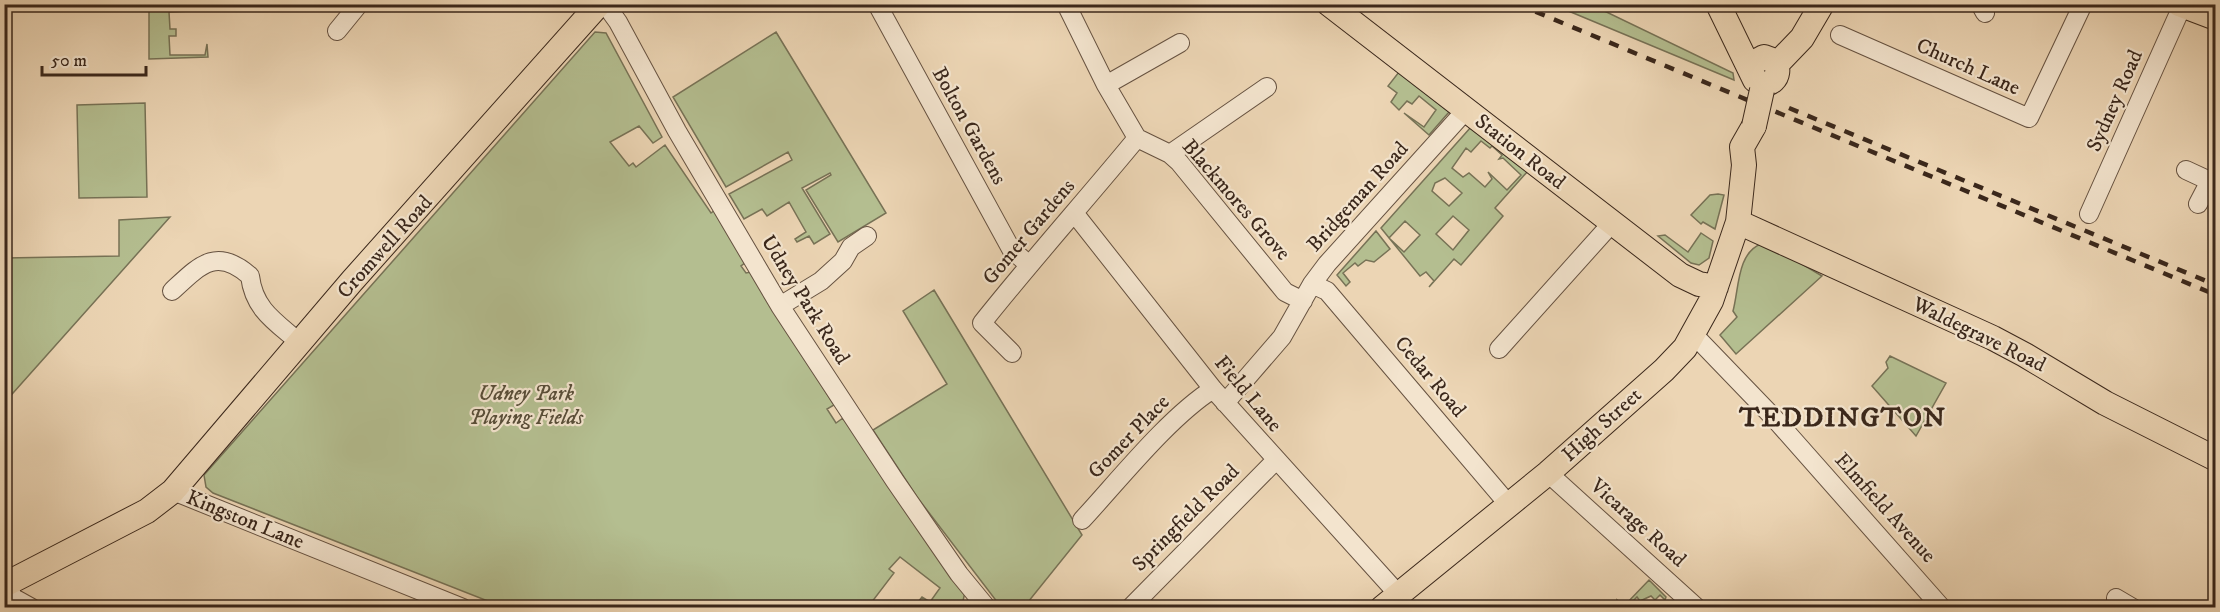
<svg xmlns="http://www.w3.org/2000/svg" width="2220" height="612" font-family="'IM FELL DW Pica',serif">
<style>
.green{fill:#b4be90;stroke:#777256;stroke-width:1.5;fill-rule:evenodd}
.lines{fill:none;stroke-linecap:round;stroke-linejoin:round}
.minor-casing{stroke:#665241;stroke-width:20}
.major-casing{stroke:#3a271b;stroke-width:26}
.minor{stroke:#f3e4ce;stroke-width:18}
.major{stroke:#ecd5b4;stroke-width:24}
.rail{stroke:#3a271b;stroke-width:4.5;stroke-dasharray:10 10;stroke-linecap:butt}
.major-bridge-casing{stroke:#3a271b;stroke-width:26;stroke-linecap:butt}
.major-bridge{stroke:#ecd5b4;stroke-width:24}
.labels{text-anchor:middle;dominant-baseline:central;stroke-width:4.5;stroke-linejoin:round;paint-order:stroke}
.street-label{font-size:21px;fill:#3a271b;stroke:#f3e4ce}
.park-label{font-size:21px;font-style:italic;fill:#584d38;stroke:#f3e4ce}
.district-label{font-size:27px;font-weight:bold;letter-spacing:1.5px;fill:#3a271b;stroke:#f3e4ce}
</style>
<rect width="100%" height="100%" fill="#ecd5b4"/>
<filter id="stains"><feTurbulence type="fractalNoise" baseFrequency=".00333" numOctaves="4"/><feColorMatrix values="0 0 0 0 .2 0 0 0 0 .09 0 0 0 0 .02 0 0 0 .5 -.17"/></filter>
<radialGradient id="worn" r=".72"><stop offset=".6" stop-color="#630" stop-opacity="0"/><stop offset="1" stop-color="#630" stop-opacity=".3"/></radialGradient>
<!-- green -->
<path class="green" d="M 149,5 L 197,5 L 191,11 L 169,12 L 170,29 L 176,29 L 176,36 L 169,36 L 170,55 L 205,55 L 207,44 L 208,57 L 149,59 Z
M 1554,5 L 1592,5 L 1733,73 L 1734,80 Z
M 595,32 L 606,33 L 662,137 L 653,143 L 639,126 L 610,142 L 629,166 L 633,163 L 636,167 L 665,145 L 711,213 L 715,210 L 746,262 L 741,266 L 746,273 L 751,272 L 834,405 L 827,409 L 836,423 L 843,418 L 965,592 L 963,601 L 954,607 L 914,607 L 922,597 L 930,602 L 940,588 L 900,557 L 889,569 L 894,573 L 868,607 L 503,607 L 213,493 L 206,487 L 204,475 Z
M 776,32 L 886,213 L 838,242 L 806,190 L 831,175 L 830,173 L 802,188 L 830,234 L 814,244 L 809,236 L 797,242 L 795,239 L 806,232 L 789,202 L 767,216 L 762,209 L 744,219 L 729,194 L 792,160 L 788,152 L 726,187 L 673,97 Z
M 1399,72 L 1449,112 L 1429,135 L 1404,113 L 1424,127 L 1436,110 L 1419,96 L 1412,104 L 1407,101 L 1399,110 L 1391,102 L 1397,93 L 1388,86 Z
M 145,103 L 147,197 L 79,198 L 77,105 Z
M 1471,127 L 1528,171 L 1495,208 L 1503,216 L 1461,265 L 1454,259 L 1429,287 L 1434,281 L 1426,272 L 1420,276 L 1381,228 ZM 1481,141 L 1490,148 L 1492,146 L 1502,155 L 1499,159 L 1503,158 L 1521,175 L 1507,190 L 1488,172 L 1492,179 L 1485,187 L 1469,173 L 1463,177 L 1452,168 L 1466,148 L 1471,152 ZM 1445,178 L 1462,193 L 1449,206 L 1432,191 L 1435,183 ZM 1453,216 L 1469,230 L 1453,250 L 1436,234 ZM 1405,221 L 1420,235 L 1404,252 L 1389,238 Z
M 1718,194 L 1724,195 L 1715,229 L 1703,222 L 1701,224 L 1691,215 L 1710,195 Z
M 170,217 L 5,402 L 5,258 L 119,256 L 119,220 Z
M 1376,231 L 1390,249 L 1374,262 L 1366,260 L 1358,266 L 1355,263 L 1343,273 L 1350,282 L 1346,286 L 1337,275 Z
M 1701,233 L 1713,241 L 1709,258 L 1699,265 L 1691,263 L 1658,236 L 1665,235 L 1688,252 Z
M 1761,244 L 1770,245 L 1822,276 L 1736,354 L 1720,335 L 1737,317 L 1733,311 C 1739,289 1737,253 1761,244 Z
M 934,290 L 1082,535 L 1024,607 L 1001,607 L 917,497 L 873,430 L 947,384 L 903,311 Z
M 1890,356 L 1946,383 L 1916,436 L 1872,386 L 1888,368 L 1886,362 Z
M 1649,580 L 1666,597 L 1665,600 L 1660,595 L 1655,600 L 1651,596 L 1640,601 L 1637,597 L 1627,607 L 1617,607 L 1617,600 L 1624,606 Z"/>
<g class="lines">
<!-- minor casing -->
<g class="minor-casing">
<path id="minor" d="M 605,4 L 618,22 L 677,131 L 780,306 L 895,481 L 959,574 L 987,608
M 877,4 L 1011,249 L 1028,264
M 1066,4 L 1106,85 L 1137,138 L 1170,154 L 1179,162 L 1285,292 L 1303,301
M 1980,4 L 1985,13
M 337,31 L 359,4
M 1840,35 L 2029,118 L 2083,4
M 1106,85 L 1180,43
M 1170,154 L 1267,87
M 2186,170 L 2216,184
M 2198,204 L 2210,181
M 1075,214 L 1213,389 L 1398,594
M 2089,214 L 2183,4
M 1312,284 L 1327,291 L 1509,505
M 172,291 C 199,266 216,246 250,276 C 254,310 276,322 300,343
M 780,306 L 821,281 L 843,261 L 851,247 L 867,236
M 1694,335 L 1774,418 L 1942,608
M 1499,349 L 1612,223
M 1012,353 L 982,323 C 1032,260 1086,200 1137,138
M 1225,403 L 1282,337 L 1312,284 L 1327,264 L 1466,110
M 1548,473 L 1697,608
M 173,491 L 463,608
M 1082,520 C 1119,480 1168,418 1213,389
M 5,584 L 14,598 L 32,608
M 2116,598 L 2133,608
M 1130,608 L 1275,461"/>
</g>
<!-- major casing -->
<g class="major-casing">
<path id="major" d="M 1329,4 L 1680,275 L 1699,284 L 1716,287
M 1718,4 L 1755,80 C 1769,90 1783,77 1775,61 L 1764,57 L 1753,63 L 1751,72
M 2179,4 L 2216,18
M 1777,64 L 1802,38 L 1822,4
M 1738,222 L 1993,338 L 2025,355 L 2105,403 L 2216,459
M 4,585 L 147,511 L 173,491 L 352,281 L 599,4
M 1382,608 L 1548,473 L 1664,370 L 1685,348 L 1711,301 L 1738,222 L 1744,165 L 1742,147 L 1754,126"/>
</g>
<!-- minor -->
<use href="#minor" class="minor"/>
<!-- major -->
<use href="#major" class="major"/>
<!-- rail -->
<path class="rail" d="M 1517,4 L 2216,295
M 1789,108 L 2216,285"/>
<!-- major-bridge casing -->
<g class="major-bridge-casing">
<path id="major-bridge" d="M 1754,126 L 1762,90"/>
</g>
<!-- major-bridge -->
<use href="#major-bridge" class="major-bridge"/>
</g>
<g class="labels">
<!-- street labels -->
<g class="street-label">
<text transform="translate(1968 67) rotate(24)">Church Lane</text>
<text transform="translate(2115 101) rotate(-66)">Sydney Road</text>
<text transform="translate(969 126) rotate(61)">Bolton Gardens</text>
<text transform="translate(1520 152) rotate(38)">Station Road</text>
<text transform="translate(1358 197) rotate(-48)">Bridgeman Road</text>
<text transform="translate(1236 200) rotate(49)">Blackmores Grove</text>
<text transform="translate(1029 232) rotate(-50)">Gomer Gardens</text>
<text transform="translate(385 247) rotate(-48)">Cromwell Road</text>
<text transform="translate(805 300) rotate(58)">Udney Park Road</text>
<text transform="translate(1979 335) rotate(26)">Waldegrave Road</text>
<text transform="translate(1430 377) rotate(50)">Cedar Road</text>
<text transform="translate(1248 394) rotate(50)">Field Lane</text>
<text transform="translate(1602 425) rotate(-42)">High Street</text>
<text transform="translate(1129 437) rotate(-46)">Gomer Place</text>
<text transform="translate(1885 508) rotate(48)">Elmfield Avenue</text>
<text transform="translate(1186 518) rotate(-45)">Springfield Road</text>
<text transform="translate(245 520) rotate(22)">Kingston Lane</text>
<text transform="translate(1638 523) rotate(42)">Vicarage Road</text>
</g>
<!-- park labels -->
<g class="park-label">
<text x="526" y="394">Udney Park<tspan x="526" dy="24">Playing Fields</tspan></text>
</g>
<!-- district labels -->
<g class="district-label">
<text x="1843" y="418">TEDDINGTON</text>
</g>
</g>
<!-- margin -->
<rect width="2220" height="612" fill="none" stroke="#ecd5b4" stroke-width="24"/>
<rect x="6" y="6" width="2208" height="600" fill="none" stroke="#3a271b" stroke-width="3"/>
<rect x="12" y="12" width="2196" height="588" fill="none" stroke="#3a271b" stroke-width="1.5"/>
<!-- scale -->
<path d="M42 66v9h104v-9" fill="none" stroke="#3a271b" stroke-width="3"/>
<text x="51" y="66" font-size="18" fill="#3a271b" stroke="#f3e4ce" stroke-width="4.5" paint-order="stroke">50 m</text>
<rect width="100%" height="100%" filter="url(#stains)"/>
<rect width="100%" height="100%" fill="url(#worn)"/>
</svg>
